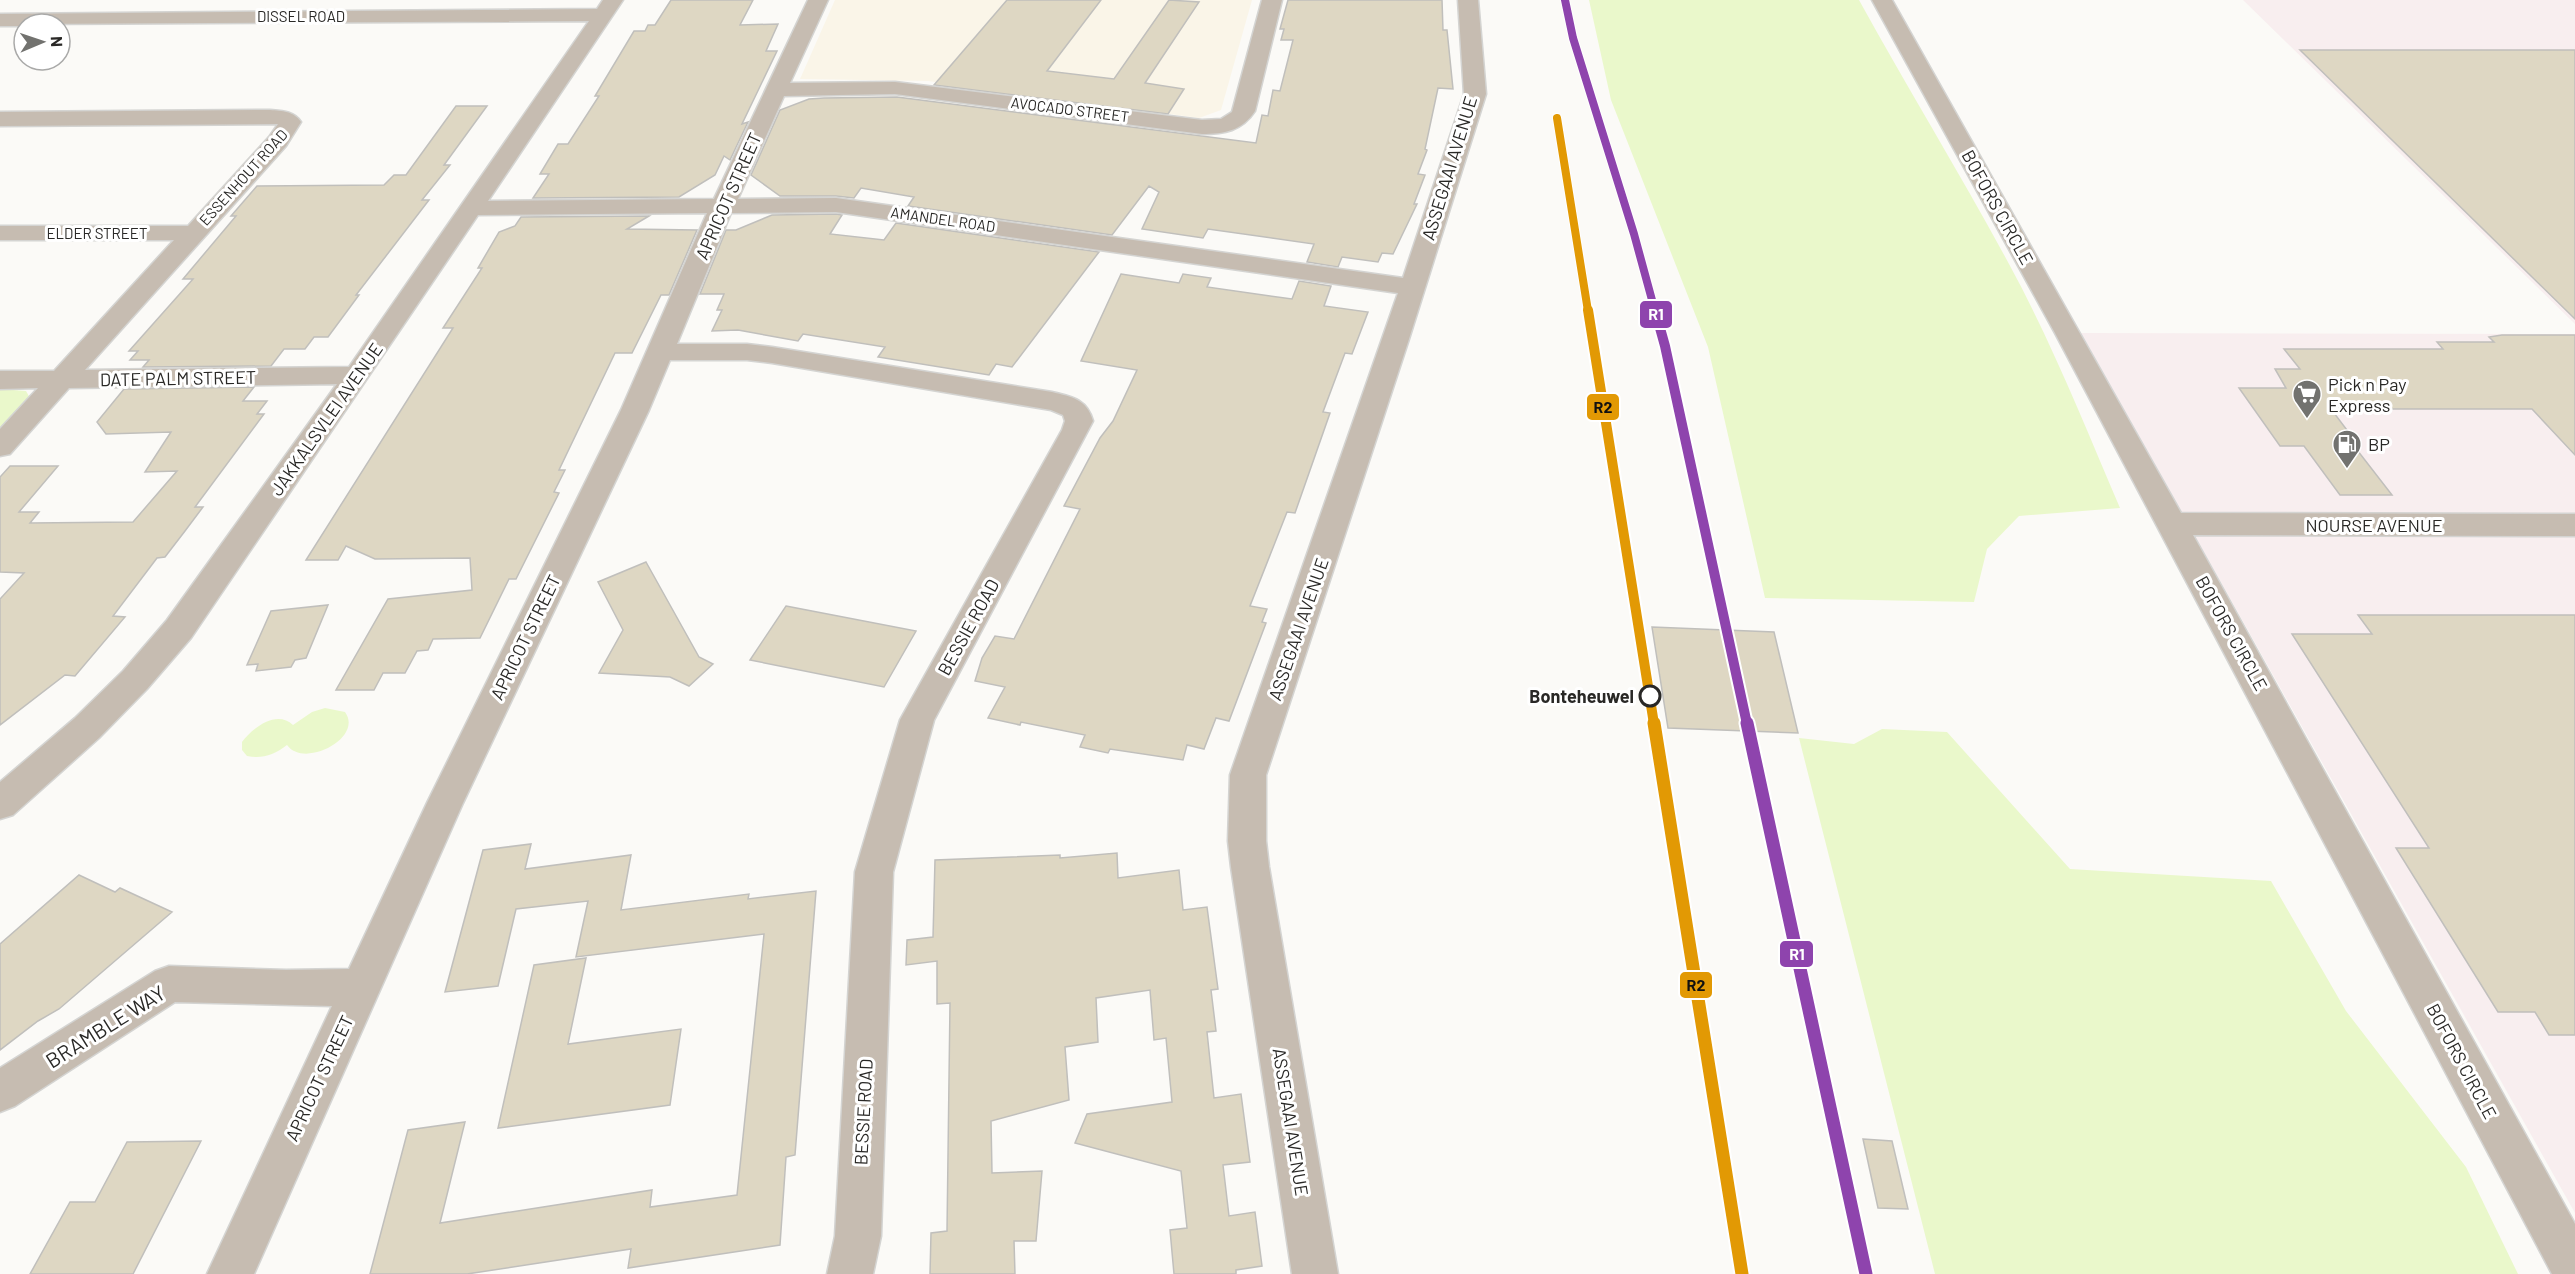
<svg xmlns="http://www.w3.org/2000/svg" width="2575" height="1274" font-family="Barlow,sans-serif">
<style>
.industrial{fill:#f8eeef}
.education{fill:#faf5e8}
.green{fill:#eaf8cb}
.building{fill:#ded7c3;stroke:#c0bfbc;stroke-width:1.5}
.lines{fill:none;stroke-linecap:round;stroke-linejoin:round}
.minor-casing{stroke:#d4d4d2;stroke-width:3}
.minor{fill:#c6bcb1;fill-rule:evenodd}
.rail-1-far2-casing{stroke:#fff;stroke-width:10}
.rail-1-far1-casing{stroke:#fff;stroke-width:14}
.rail-1-casing{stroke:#fff;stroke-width:17}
.rail-2-far2-casing{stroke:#fff;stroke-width:10}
.rail-2-far1-casing{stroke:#fff;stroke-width:14}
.rail-2-casing{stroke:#fff;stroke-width:17}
.rail-1-far2{stroke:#8e44ad;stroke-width:8}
.rail-1-far1{stroke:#8e44ad;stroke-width:10}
.rail-1{stroke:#8e44ad;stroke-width:13}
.rail-2-far2{stroke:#e29904;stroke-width:8}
.rail-2-far1{stroke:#e29904;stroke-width:10}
.rail-2{stroke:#e29904;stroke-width:13}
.stop-dot{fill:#fff;stroke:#292826;stroke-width:3}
.labels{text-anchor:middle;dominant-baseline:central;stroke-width:6;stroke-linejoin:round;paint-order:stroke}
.far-street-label{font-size:15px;fill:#292826;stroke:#fff}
.street-label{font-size:18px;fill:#292826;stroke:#fff}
.poi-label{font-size:18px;fill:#292826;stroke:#fff;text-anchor:start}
.stop-label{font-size:18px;font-weight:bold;fill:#292826;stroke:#fff;text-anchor:end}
.near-street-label{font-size:21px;fill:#292826;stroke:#fff}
.line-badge{stroke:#fff;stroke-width:2}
.badge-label{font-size:16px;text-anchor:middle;font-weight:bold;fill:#fff}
.pale-badge-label{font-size:16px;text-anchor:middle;font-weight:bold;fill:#111}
</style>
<rect width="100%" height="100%" fill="#fbfaf7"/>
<!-- industrial -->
<path class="industrial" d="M 2243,0 L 2575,0 L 2575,324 Z
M 2081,333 L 2575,334 L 2575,1213 Z"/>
<!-- education -->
<path class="education" d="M 835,0 L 1252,0 L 1221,110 L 1199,118 L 928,81 L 800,79 Z"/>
<!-- green -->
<path class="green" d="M 1589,0 L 1859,0 C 1908,89 1961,175 2009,264 C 2052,343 2085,426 2120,508 L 2019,516 L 1987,549 L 1974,602 L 1765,598 L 1708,347 L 1611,100 Z
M 0,389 L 26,391 L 30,398 L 0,434 Z
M 325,708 L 345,712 C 364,738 304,769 287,745 C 274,755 262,759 247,756 L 242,750 L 242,742 C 252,728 277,709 293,725 L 312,712 Z
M 1882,729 L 1947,732 L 2070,869 L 2271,881 L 2346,1011 L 2466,1167 L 2518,1274 L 1935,1274 L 1799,738 L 1854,744 Z"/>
<!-- building -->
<path class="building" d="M 671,0 L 753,0 L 740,25 L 778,24 L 766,51 L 777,51 L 742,124 L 748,122 L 730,160 L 724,156 L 715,175 L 679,197 L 533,198 L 549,174 L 540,174 L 558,144 L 568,144 L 599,96 L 595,96 L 634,31 L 645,31 L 648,25 L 655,25 Z
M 1007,0 L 1101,0 L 1047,71 L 1114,79 L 1169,0 L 1199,2 L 1145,83 L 1184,89 L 1168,114 L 934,85 Z
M 1288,0 L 1442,0 L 1443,30 L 1447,30 L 1453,89 L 1438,88 L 1425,149 L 1427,150 L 1418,174 L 1425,175 L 1414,204 L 1417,204 L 1393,254 L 1382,253 L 1378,262 L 1342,257 L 1338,267 L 1307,262 L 1314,244 L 1208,229 L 1203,238 L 1142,229 L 1159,192 L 1149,186 L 1112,235 L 908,206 L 914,197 L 861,188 L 854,198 L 836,196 L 780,196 L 751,175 L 780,110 L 809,99 L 824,98 L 897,97 L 1256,143 L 1262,115 L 1268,116 L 1273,90 L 1280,91 L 1293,40 L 1281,40 L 1284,29 L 1280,29 Z
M 2300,50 L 2575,50 L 2575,319 Z
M 456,106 L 487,106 L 444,165 L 450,165 L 422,200 L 429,200 L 356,295 L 359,295 L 328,337 L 314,337 L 305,349 L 284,349 L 271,366 L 143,367 L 149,360 L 130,360 L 138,351 L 129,351 L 193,279 L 183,279 L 236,216 L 231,216 L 257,186 L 384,185 L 394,175 L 406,175 Z
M 836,214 L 842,215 L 830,234 L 884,240 L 896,223 L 1099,252 L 1012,367 L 996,364 L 989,375 L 878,357 L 885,347 L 803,334 L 798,341 L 738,330 L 712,331 L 722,310 L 717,310 L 724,294 L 700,294 L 726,230 L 736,230 L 772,215 Z
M 649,216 L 627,229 L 697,230 L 669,295 L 661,295 L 632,353 L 615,353 L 559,470 L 565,470 L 554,492 L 559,493 L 516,579 L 509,579 L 480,638 L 433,639 L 428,650 L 417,651 L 405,673 L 383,673 L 374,690 L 336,690 L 388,599 L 472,590 L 470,558 L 375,559 L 346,546 L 338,560 L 306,560 L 453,328 L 443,328 L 482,268 L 478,268 L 499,232 L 515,226 L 521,217 Z
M 1121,274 L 1179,283 L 1183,274 L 1211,278 L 1207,287 L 1292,299 L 1299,281 L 1331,286 L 1324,306 L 1368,312 L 1352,354 L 1345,353 L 1323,412 L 1330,413 L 1295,513 L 1287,512 L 1250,606 L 1267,609 L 1262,622 L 1266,623 L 1229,721 L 1216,718 L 1204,749 L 1187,745 L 1183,760 L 1110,749 L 1108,753 L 1080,747 L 1085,735 L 1021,722 L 1020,725 L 988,718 L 1005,687 L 975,681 L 982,658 L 995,636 L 1014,639 L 1080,509 L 1064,506 L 1100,438 L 1113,421 L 1137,370 L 1081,361 Z
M 2502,335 L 2575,335 L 2575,455 L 2532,409 L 2331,409 L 2359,446 L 2354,446 L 2392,495 L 2340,495 L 2304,446 L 2280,446 L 2239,388 L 2286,388 L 2275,369 L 2300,369 L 2284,349 L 2443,349 L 2437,342 L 2494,342 L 2489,337 Z
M 254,387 L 243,401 L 267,401 L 257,414 L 264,414 L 195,507 L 203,507 L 185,531 L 165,557 L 157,558 L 113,616 L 125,617 L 75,676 L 65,675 L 0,725 L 0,599 L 24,573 L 0,572 L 0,477 L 10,466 L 58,466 L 19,512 L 39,512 L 30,523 L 133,522 L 177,471 L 145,472 L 171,432 L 106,434 L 97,422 L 124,389 Z
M 646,562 L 699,657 L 713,664 L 689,686 L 670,677 L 599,673 L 623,630 L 598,582 Z
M 328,605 L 306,658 L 295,660 L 291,667 L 256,671 L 258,664 L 247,665 L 271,611 Z
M 786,606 L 916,631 L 884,687 L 750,660 Z
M 2358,615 L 2575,615 L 2575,1035 L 2549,1035 L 2535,1012 L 2498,1012 L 2396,848 L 2429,848 L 2292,634 L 2372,634 Z
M 1652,627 L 1774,632 L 1798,733 L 1668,728 Z
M 531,844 L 525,869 L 631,855 L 621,910 L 749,894 L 748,899 L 816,891 L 795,1155 L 786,1157 L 780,1245 L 628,1268 L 631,1249 L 467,1274 L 370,1274 L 408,1130 L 465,1122 L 440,1223 L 652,1190 L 650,1207 L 737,1195 L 764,934 L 576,957 L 588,901 L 516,909 L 498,986 L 445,992 L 483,850 Z
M 1117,853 L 1118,878 L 1179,870 L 1183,910 L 1207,907 L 1218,989 L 1211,990 L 1216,1031 L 1207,1032 L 1214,1098 L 1241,1094 L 1250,1162 L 1223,1165 L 1229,1216 L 1255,1212 L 1262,1266 L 1236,1270 L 1236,1274 L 1174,1274 L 1170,1230 L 1187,1228 L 1181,1171 L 1075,1143 L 1087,1114 L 1172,1102 L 1166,1038 L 1154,1040 L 1150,990 L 1096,998 L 1098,1042 L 1065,1047 L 1069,1100 L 991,1121 L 992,1173 L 1042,1171 L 1036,1241 L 1014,1241 L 1015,1274 L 930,1274 L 931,1233 L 947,1231 L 950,1003 L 937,1004 L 937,961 L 906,965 L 907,940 L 933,937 L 935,860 L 1060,855 L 1060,858 Z
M 79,875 L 115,892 L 120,888 L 172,912 L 59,1009 L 38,1021 L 0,1050 L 0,944 Z
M 586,958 L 568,1044 L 681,1029 L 670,1105 L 498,1128 L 534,965 Z
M 1863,1139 L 1892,1141 L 1908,1209 L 1878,1208 Z
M 201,1141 L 133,1274 L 30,1274 L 70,1202 L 95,1202 L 127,1142 Z"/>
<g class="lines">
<!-- minor casing -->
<g class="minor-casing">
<path id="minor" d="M 603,0 L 623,0 L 488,201 L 714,199 L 808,0 L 828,0 L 790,83 L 895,82 L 1202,120 L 1221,119 L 1232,112 L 1262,0 L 1282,0 L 1255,111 C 1242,131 1224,134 1202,134 L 895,94 L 784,96 L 738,199 L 836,198 L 1403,278 L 1464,94 L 1458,0 L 1478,0 L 1486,94 L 1409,339 L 1266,775 L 1266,841 L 1269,867 L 1338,1274 L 1292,1274 L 1231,867 L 1228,841 L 1230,775 L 1398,293 L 836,212 L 731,213 L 677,344 L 747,344 L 772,347 L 1052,392 C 1072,397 1087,399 1093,421 L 934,720 L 893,872 L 881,1236 L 873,1274 L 827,1274 L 835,1236 L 855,872 L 900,720 L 1062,430 L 1065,421 L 1063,415 L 1051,410 L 772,363 L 747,360 L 670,360 L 649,410 L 463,803 L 254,1274 L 207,1274 L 332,1006 L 175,1002 L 15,1106 L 0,1112 L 0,1068 L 155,971 L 169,966 L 286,970 L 349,969 L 427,803 L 621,410 L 707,213 L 478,215 L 191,638 L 147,689 L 99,738 L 13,815 L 0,819 L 0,782 L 75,718 L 123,671 L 167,620 L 337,384 L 69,388 L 10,454 L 0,456 L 0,429 L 38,388 L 0,389 L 0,371 L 54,371 L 174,240 L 0,240 L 0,226 L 188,226 L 269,137 L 278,124 L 0,126 L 0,112 L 270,110 C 282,111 294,111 301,122 L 286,146 L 85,370 L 349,367 L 589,21 L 24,24 L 24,26 L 0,26 L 0,14 L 597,9 Z
M 1872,0 L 1892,0 L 2181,513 L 2575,514 L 2575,536 L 2193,535 L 2575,1224 L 2575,1274 L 2552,1274 L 2055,333 Z"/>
</g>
<!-- minor -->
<use href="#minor" class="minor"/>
<!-- rail-1-far2 casing -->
<g class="rail-1-far2-casing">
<path id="rail-1-far2" d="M 1565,0 L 1573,38 L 1634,234 L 1655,311"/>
</g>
<!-- rail-1-far1 casing -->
<g class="rail-1-far1-casing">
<path id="rail-1-far1" d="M 1655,310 L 1665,346 L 1747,724"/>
</g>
<!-- rail-1 casing -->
<g class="rail-1-casing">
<path id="rail-1" d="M 1747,723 L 1866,1274"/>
</g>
<!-- rail-2-far2 casing -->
<g class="rail-2-far2-casing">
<path id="rail-2-far2" d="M 1557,118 L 1588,311"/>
</g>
<!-- rail-2-far1 casing -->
<g class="rail-2-far1-casing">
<path id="rail-2-far1" d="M 1588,310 L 1654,724"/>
</g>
<!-- rail-2 casing -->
<g class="rail-2-casing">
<path id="rail-2" d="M 1654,723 L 1742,1274"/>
</g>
<!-- rail-1-far2 -->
<use href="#rail-1-far2" class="rail-1-far2"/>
<!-- rail-1-far1 -->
<use href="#rail-1-far1" class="rail-1-far1"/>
<!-- rail-1 -->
<use href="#rail-1" class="rail-1"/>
<!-- rail-2-far2 -->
<use href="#rail-2-far2" class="rail-2-far2"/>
<!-- rail-2-far1 -->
<use href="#rail-2-far1" class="rail-2-far1"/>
<!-- rail-2 -->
<use href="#rail-2" class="rail-2"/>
</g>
<!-- icons -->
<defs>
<g id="supermarket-pin" transform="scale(1.5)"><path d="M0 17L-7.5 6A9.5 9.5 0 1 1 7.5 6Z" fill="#72726f" stroke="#fff"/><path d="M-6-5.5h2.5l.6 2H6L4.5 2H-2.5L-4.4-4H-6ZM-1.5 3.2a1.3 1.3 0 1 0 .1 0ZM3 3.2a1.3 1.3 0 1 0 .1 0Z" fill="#fff"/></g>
<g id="fuel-pin" transform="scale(1.5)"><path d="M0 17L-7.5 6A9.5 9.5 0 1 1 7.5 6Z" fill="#72726f" stroke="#fff"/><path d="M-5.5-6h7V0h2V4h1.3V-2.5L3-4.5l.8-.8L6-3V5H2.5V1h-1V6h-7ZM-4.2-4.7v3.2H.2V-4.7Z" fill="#fff"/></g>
</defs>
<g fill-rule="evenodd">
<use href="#supermarket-pin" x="2307" y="394"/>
<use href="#fuel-pin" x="2347" y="444"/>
</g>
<!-- markers -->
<circle class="stop-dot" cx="1650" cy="696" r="10"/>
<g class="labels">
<!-- far-street labels -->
<g class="far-street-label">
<text x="301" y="16">DISSEL ROAD</text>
<text transform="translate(1070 109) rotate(7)">AVOCADO STREET</text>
<text transform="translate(243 177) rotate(-48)">ESSENHOUT ROAD</text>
<text transform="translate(943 219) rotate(8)">AMANDEL ROAD</text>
<text x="97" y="233">ELDER STREET</text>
</g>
<!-- street labels -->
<g class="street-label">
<text transform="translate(1449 168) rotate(-73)">ASSEGAAI AVENUE</text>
<text transform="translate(728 196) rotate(-66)">APRICOT STREET</text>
<text transform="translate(1998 207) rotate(61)">BOFORS CIRCLE</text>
<text transform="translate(178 378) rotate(-1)">DATE PALM STREET</text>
<text transform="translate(326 419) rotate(-55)">JAKKALSVLEI AVENUE</text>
<text x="2374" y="525">NOURSE AVENUE</text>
<text transform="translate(968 627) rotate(-61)">BESSIE ROAD</text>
<text transform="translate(1298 629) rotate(-71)">ASSEGAAI AVENUE</text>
<text transform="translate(2232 633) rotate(61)">BOFORS CIRCLE</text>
<text transform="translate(525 637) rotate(-64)">APRICOT STREET</text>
<text transform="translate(2462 1061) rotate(62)">BOFORS CIRCLE</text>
<text transform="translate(319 1078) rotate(-65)">APRICOT STREET</text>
<text transform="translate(863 1112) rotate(-87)">BESSIE ROAD</text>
<text transform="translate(1291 1122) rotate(81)">ASSEGAAI AVENUE</text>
</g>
<!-- poi labels -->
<g class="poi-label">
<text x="2328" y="384">Pick n Pay<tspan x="2328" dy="21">Express</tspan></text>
<text x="2368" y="444">BP</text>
</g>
<!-- stop labels -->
<g class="stop-label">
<text x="1634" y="696">Bonteheuwel</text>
</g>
<!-- near-street labels -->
<g class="near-street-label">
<text transform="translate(105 1026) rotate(-32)">BRAMBLE WAY</text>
</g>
</g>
<g class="line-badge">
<rect x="1639" y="300" width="34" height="29" rx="6" fill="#8e44ad"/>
<rect x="1586" y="393" width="34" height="28" rx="6" fill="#e29904"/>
<rect x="1779" y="940" width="35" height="28" rx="6" fill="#8e44ad"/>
<rect x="1679" y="971" width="34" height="28" rx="6" fill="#e29904"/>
</g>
<g class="badge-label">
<text x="1656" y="320">R1</text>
<text x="1797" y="960">R1</text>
</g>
<g class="pale-badge-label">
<text x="1603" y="413">R2</text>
<text x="1696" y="991">R2</text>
</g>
<!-- north arrow -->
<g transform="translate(42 42) rotate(88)"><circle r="28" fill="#ffffff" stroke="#a9a9a8" stroke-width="1.5"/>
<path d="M0-4.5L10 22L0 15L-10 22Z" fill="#72726f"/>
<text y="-9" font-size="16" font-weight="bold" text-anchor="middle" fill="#292826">N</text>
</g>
</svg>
